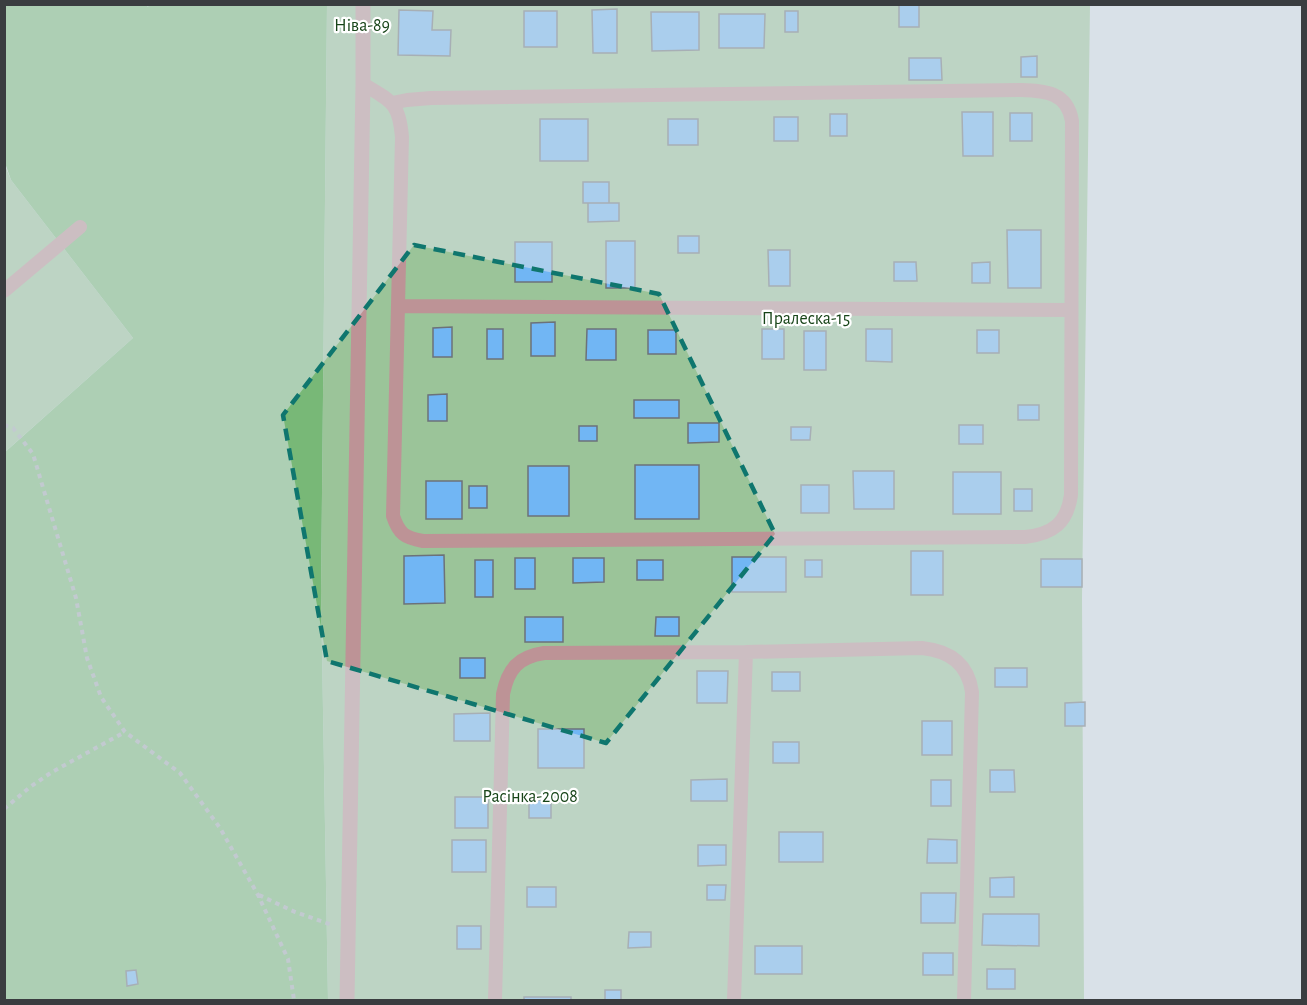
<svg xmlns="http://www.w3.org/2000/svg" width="1307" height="1005" font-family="'Alegreya Sans',sans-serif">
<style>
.green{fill:#9bc499}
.forest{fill:#78b877}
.building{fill:#71b6f4;stroke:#6c7279;stroke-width:1.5}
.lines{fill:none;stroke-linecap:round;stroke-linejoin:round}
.path{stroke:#a7adb3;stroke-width:4;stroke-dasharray:4.5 4.5;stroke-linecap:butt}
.lane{stroke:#bd9396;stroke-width:14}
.street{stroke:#bd9396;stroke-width:15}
.marked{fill:none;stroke:#0f766e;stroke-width:4.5;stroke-dasharray:12 8;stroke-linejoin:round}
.labels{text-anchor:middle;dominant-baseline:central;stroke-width:4.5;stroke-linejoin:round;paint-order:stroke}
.park-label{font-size:18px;fill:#174418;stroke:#fff}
</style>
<rect width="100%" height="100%" fill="#d9e1e8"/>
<!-- green -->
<path class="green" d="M 327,5 L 1090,5 L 1082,598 L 1084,1000 L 328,1000 L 321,593 Z
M 4,163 L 11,180 L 133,338 L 5,452 Z"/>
<!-- forest -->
<path class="forest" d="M 146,4 L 148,7 L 149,4 L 327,5 L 321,593 L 328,1000 L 5,1000 L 4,453 L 133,338 L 11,180 L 5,163 L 5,5 Z"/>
<!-- building -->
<path class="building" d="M 899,4 L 919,4 L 919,27 L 899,27 Z
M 617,9 L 617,53 L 593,53 L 592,10 Z
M 399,10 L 433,11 L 432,30 L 451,30 L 450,56 L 398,55 Z
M 524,11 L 557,11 L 557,47 L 524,47 Z
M 785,11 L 798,11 L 798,32 L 785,32 Z
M 651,12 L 699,12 L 699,50 L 652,51 Z
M 719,14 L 765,14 L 764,48 L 719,48 Z
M 1037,56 L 1037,77 L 1021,77 L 1021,57 Z
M 909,58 L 941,58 L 942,80 L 909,80 Z
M 962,112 L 993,112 L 993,156 L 963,156 Z
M 1010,113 L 1032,113 L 1032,141 L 1010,141 Z
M 830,114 L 847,114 L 847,136 L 830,136 Z
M 774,117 L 798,117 L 798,141 L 774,141 Z
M 540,119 L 588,119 L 588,161 L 540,161 Z
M 668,119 L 698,119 L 698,145 L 668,145 Z
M 583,182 L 609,182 L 609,203 L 583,203 Z
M 588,203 L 619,203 L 619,221 L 588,222 Z
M 1007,230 L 1041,230 L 1041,288 L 1008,288 Z
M 678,236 L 699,236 L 699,253 L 678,253 Z
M 606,241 L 635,241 L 635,288 L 606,288 Z
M 515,242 L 552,242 L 552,282 L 515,282 Z
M 768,250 L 790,250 L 790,286 L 769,286 Z
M 894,262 L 916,262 L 917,281 L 894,281 Z
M 990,262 L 990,283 L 972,283 L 972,263 Z
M 555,322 L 555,356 L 531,356 L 531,323 Z
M 452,327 L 452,357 L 433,357 L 433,328 Z
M 487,329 L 503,329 L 503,359 L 487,359 Z
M 587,329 L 616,329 L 616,360 L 586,360 Z
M 762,329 L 784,329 L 784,359 L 762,359 Z
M 866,329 L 892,329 L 892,362 L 866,361 Z
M 648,330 L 676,330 L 676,354 L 648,354 Z
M 977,330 L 999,330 L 999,353 L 977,353 Z
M 804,331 L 826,331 L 826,370 L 804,370 Z
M 447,394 L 447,421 L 428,421 L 428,395 Z
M 634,400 L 679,400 L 679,418 L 634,418 Z
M 1018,405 L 1039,405 L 1039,420 L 1018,420 Z
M 688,423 L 719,423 L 719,442 L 688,443 Z
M 959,425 L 983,425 L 983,444 L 959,444 Z
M 579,426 L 597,426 L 597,441 L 579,441 Z
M 791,427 L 811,427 L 810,440 L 791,440 Z
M 635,465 L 699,465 L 699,519 L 635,519 Z
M 528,466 L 569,466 L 569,516 L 528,516 Z
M 853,471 L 894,471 L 894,509 L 854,509 Z
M 953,472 L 1001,472 L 1001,514 L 953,514 Z
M 426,481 L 462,481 L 462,519 L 426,519 Z
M 801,485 L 829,485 L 829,513 L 801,513 Z
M 469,486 L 487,486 L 487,508 L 469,508 Z
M 1014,489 L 1032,489 L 1032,511 L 1014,511 Z
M 911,551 L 943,551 L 943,595 L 911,595 Z
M 444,555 L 445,603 L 404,604 L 404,556 Z
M 732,557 L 786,557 L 786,592 L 732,592 Z
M 515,558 L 535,558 L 535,589 L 515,589 Z
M 573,558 L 604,558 L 604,582 L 573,583 Z
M 1041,559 L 1082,559 L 1082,587 L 1041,587 Z
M 475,560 L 493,560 L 493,597 L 475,597 Z
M 637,560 L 663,560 L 663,580 L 637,580 Z
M 805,560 L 822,560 L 822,577 L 805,577 Z
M 525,617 L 563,617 L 563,642 L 525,642 Z
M 656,617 L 679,617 L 679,636 L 655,636 Z
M 460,658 L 485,658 L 485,678 L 460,678 Z
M 995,668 L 1027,668 L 1027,687 L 995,687 Z
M 697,671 L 728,671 L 727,703 L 697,703 Z
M 772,672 L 800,672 L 800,691 L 772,691 Z
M 1085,702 L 1085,726 L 1065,726 L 1065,703 Z
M 490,713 L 490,741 L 454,741 L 454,714 Z
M 922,721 L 952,721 L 952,755 L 922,755 Z
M 538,729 L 584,729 L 584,768 L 538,768 Z
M 773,742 L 799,742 L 799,763 L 773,763 Z
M 990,770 L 1014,770 L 1015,792 L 990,792 Z
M 727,779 L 727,801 L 691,801 L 691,780 Z
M 931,780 L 951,780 L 951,806 L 931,806 Z
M 455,797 L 488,797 L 488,828 L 455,828 Z
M 529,800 L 551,800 L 551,818 L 529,818 Z
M 779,832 L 823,832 L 823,862 L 779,862 Z
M 928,839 L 957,840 L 957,863 L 927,863 Z
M 452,840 L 486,840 L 486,872 L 452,872 Z
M 698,845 L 726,845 L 726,865 L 698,866 Z
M 1014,877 L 1014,897 L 990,897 L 990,878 Z
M 707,885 L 726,885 L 725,900 L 707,900 Z
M 527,887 L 556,887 L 556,907 L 527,907 Z
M 921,893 L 956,893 L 955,923 L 921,923 Z
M 983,914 L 1039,914 L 1039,946 L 982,945 Z
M 457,926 L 481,926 L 481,949 L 457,949 Z
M 629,932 L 651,932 L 651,947 L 628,948 Z
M 755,946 L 802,946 L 802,974 L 755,974 Z
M 923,953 L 953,953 L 953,975 L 923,975 Z
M 987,969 L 1015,969 L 1015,989 L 987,989 Z
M 136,970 L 138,984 L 127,986 L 126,971 Z
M 605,990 L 621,990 L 621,1000 L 605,1000 Z
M 524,997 L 571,997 L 571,1000 L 524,1000 Z"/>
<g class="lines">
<!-- path -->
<path class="path" d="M 4,425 L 13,428 L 33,454 L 76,598 L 87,658 L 101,697 L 125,732 L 180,773 L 220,828 L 258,895 L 288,959 L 294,1000
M 4,809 L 30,787 L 52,772 L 125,732
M 259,895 L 295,912 L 332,925"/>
<!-- lane -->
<path class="lane" d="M 363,84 C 391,101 399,102 402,137 L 393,516 C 399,534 405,538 423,541 L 1025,537 C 1053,534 1067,523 1071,495 L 1072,121 C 1067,91 1044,91 1019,90 L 431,98 L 407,100 L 392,103
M 4,291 L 80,227
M 399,306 L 1071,310
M 495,1000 L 503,694 C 508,669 518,657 544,653 L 746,652 L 922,648 C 950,651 968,664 972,692 L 964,1000
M 734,1000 L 746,652"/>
<!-- street -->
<path class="street" d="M 347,1000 L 363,84 L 363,4"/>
</g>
<!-- marked area -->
<path d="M0 0H1307V1005H0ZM 414,245 L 659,294 L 775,534 L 606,743 L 327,661 L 283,415 Z" fill="#d9e1e8" fill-opacity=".55" fill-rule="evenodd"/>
<path class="marked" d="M 414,245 L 659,294 L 775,534 L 606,743 L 327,661 L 283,415 Z"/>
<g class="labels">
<!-- park labels -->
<g class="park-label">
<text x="362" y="26">Ніва-89</text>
<text x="806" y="319">Пралеска-15</text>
<text x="530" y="797">Расінка-2008</text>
</g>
</g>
<!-- border -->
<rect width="1307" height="1005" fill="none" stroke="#3a3d40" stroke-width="12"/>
</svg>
